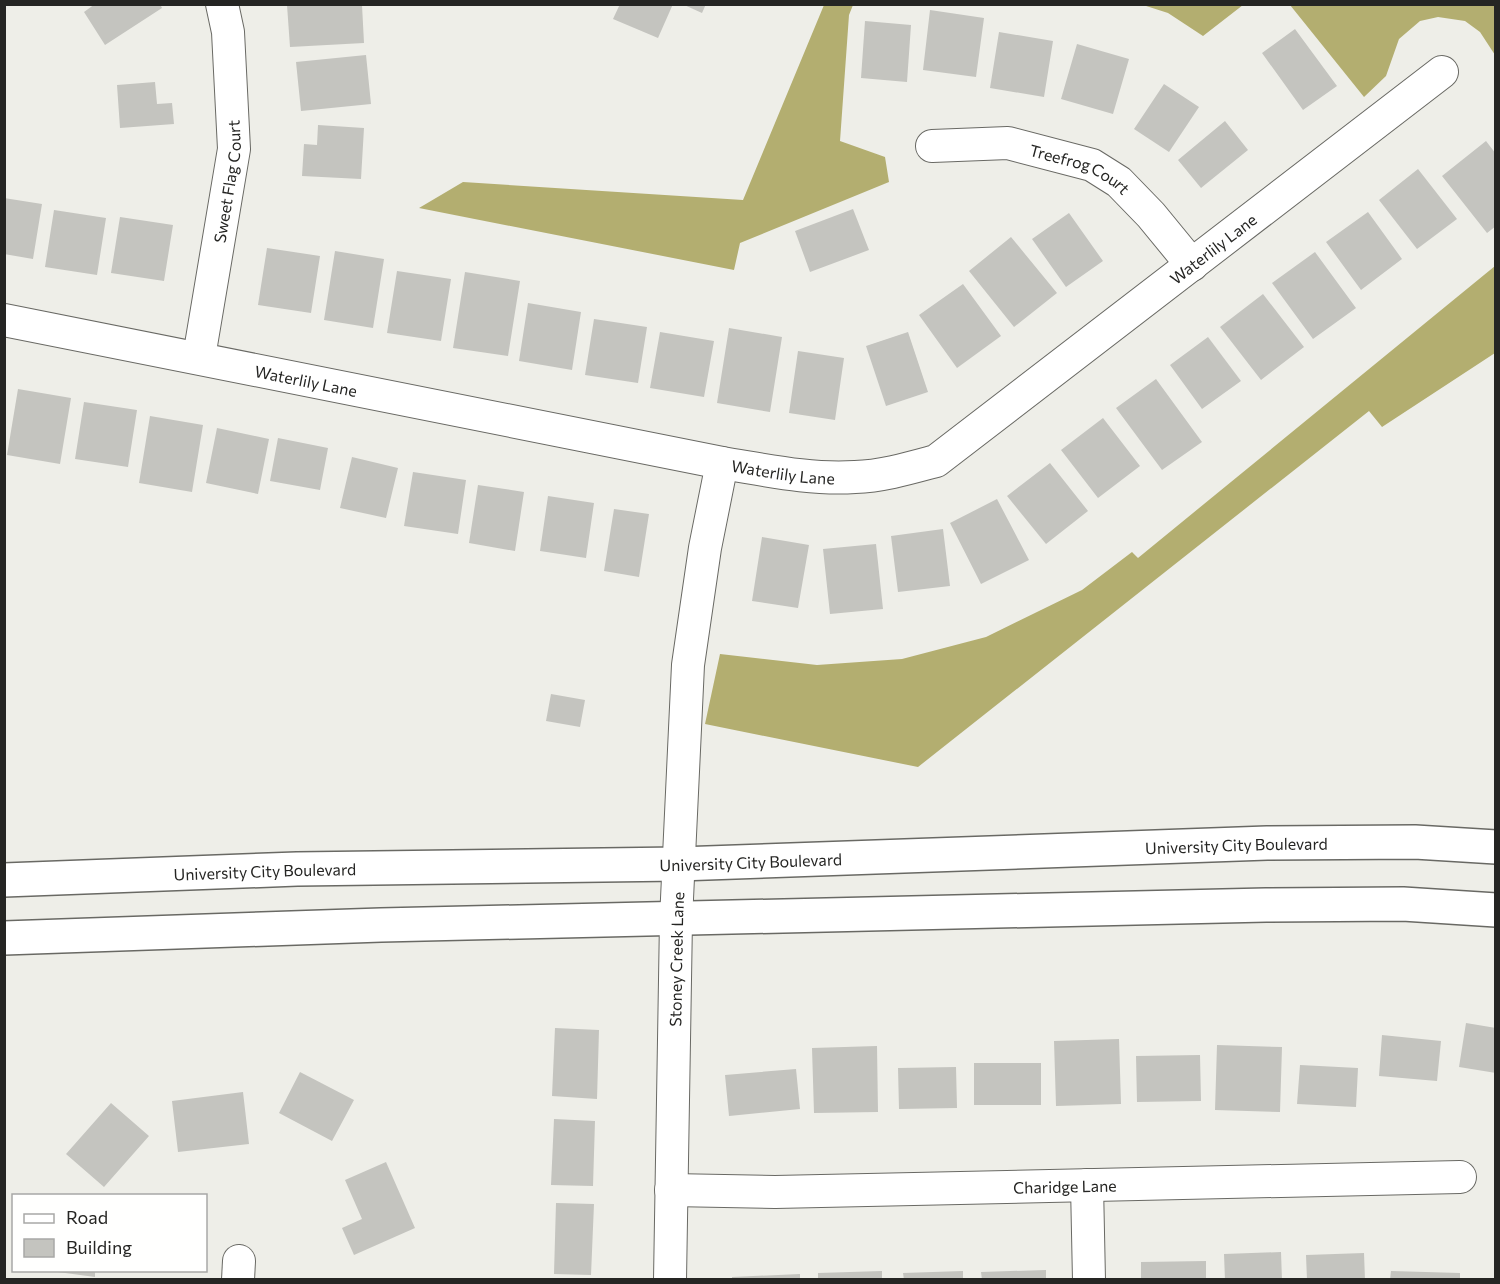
<svg xmlns="http://www.w3.org/2000/svg" width="1500" height="1284" font-family="Commissioner,sans-serif">
<style>
.forest{fill:#b3ae70}
.building{fill:#c4c4bf}
.lines{fill:none;stroke-linecap:round;stroke-linejoin:round}
.minor-casing{stroke:#696964;stroke-width:34}
.secondary-casing{stroke:#696964;stroke-width:36}
.minor{stroke:#fff;stroke-width:32}
.secondary{stroke:#fff;stroke-width:33}
.labels{text-anchor:middle;dominant-baseline:central;stroke-width:5;stroke-linejoin:round;paint-order:stroke}
.street-label{font-size:16px;fill:#252523;stroke:#fffffe}
</style>
<rect width="100%" height="100%" fill="#eeeee8"/>
<!-- forest -->
<path class="forest" d="M 824,5 L 853,5 L 849,15 L 840,141 L 885,157 L 889,182 L 740,243 L 734,270 L 419,208 L 463,182 L 743,200 Z
M 1143,5 L 1243,5 L 1203,36 L 1168,13 Z
M 1290,5 L 1495,5 L 1495,55 L 1480,32 L 1465,21 L 1438,17 L 1420,21 L 1399,39 L 1386,76 L 1364,97 Z
M 1495,266 L 1495,353 L 1382,427 L 1369,411 L 918,767 L 705,724 L 720,654 L 817,665 L 902,659 L 986,637 L 1082,590 L 1132,552 L 1138,558 Z"/>
<!-- building -->
<path class="building" d="M 95,4 L 160,4 L 162,8 L 105,45 L 84,12 Z
M 620,4 L 673,4 L 658,38 L 613,19 Z
M 682,4 L 706,4 L 702,13 Z
M 287,5 L 362,5 L 364,43 L 290,47 Z
M 930,10 L 984,18 L 976,77 L 923,70 Z
M 865,21 L 911,25 L 907,82 L 861,78 Z
M 1295,29 L 1337,86 L 1303,110 L 1262,53 Z
M 999,32 L 1053,41 L 1044,97 L 990,88 Z
M 1077,44 L 1129,59 L 1113,114 L 1061,99 Z
M 366,55 L 371,104 L 301,111 L 296,62 Z
M 155,82 L 157,104 L 172,103 L 174,124 L 120,128 L 117,85 Z
M 1164,84 L 1199,107 L 1169,152 L 1134,129 Z
M 1225,121 L 1248,150 L 1201,188 L 1178,160 Z
M 318,125 L 364,128 L 361,179 L 302,176 L 304,144 L 317,145 Z
M 1486,141 L 1496,154 L 1496,226 L 1487,233 L 1442,176 Z
M 1418,169 L 1457,219 L 1417,249 L 1379,200 Z
M 4,198 L 42,204 L 33,259 L 4,254 Z
M 853,209 L 869,250 L 810,272 L 795,231 Z
M 54,210 L 106,218 L 97,275 L 45,267 Z
M 1368,212 L 1402,259 L 1361,290 L 1326,242 Z
M 1069,213 L 1103,261 L 1066,287 L 1032,239 Z
M 120,217 L 173,225 L 164,281 L 111,273 Z
M 1011,237 L 1057,293 L 1014,327 L 969,271 Z
M 267,248 L 320,256 L 311,313 L 258,305 Z
M 335,251 L 384,259 L 373,328 L 324,320 Z
M 1315,252 L 1356,308 L 1313,339 L 1272,283 Z
M 397,271 L 451,279 L 441,341 L 387,333 Z
M 465,272 L 520,281 L 508,356 L 453,348 Z
M 963,284 L 1001,336 L 957,368 L 919,315 Z
M 1263,294 L 1304,347 L 1261,380 L 1220,327 Z
M 528,303 L 581,312 L 572,370 L 519,361 Z
M 594,319 L 647,327 L 638,383 L 585,375 Z
M 729,328 L 782,337 L 770,412 L 717,403 Z
M 660,332 L 714,341 L 704,397 L 650,388 Z
M 908,332 L 928,392 L 886,406 L 866,346 Z
M 1208,337 L 1241,381 L 1202,409 L 1170,365 Z
M 798,351 L 844,358 L 835,420 L 789,413 Z
M 1156,379 L 1202,442 L 1162,470 L 1116,408 Z
M 18,389 L 71,398 L 60,464 L 7,455 Z
M 84,402 L 137,410 L 128,467 L 75,459 Z
M 150,416 L 203,425 L 192,492 L 139,483 Z
M 1103,418 L 1140,466 L 1098,498 L 1061,450 Z
M 217,428 L 269,439 L 258,494 L 206,483 Z
M 278,438 L 328,448 L 320,490 L 270,481 Z
M 352,457 L 398,468 L 386,518 L 340,508 Z
M 1050,463 L 1088,511 L 1046,544 L 1007,496 Z
M 413,472 L 466,480 L 458,534 L 404,526 Z
M 478,485 L 524,492 L 515,551 L 469,543 Z
M 548,496 L 594,503 L 586,558 L 540,551 Z
M 997,499 L 1029,560 L 981,584 L 950,523 Z
M 614,509 L 649,514 L 639,577 L 604,571 Z
M 943,529 L 950,586 L 898,592 L 891,536 Z
M 762,537 L 809,545 L 798,608 L 752,601 Z
M 876,544 L 883,609 L 830,614 L 823,549 Z
M 551,694 L 585,700 L 580,727 L 546,721 Z
M 1466,1023 L 1496,1028 L 1496,1073 L 1459,1067 Z
M 555,1028 L 599,1030 L 597,1099 L 552,1096 Z
M 1382,1035 L 1441,1041 L 1437,1081 L 1379,1076 Z
M 1119,1039 L 1121,1104 L 1056,1106 L 1054,1041 Z
M 1217,1045 L 1282,1047 L 1280,1112 L 1215,1110 Z
M 877,1046 L 878,1112 L 814,1113 L 812,1048 Z
M 1200,1055 L 1201,1101 L 1137,1102 L 1136,1056 Z
M 974,1063 L 1041,1063 L 1041,1105 L 974,1105 Z
M 1300,1065 L 1358,1068 L 1356,1107 L 1297,1104 Z
M 956,1067 L 957,1108 L 899,1109 L 898,1068 Z
M 796,1069 L 800,1109 L 729,1116 L 725,1075 Z
M 300,1072 L 354,1100 L 332,1141 L 279,1113 Z
M 243,1092 L 249,1144 L 178,1152 L 172,1101 Z
M 111,1103 L 149,1136 L 104,1187 L 66,1154 Z
M 554,1119 L 595,1121 L 593,1186 L 551,1185 Z
M 386,1162 L 415,1228 L 354,1255 L 342,1228 L 362,1219 L 345,1180 Z
M 556,1203 L 594,1204 L 591,1275 L 554,1274 Z
M 1281,1252 L 1282,1280 L 1225,1280 L 1224,1254 Z
M 1364,1253 L 1365,1280 L 1307,1280 L 1306,1255 Z
M 1206,1261 L 1206,1280 L 1141,1280 L 1141,1262 Z
M 43,1270 L 95,1270 L 95,1277 Z
M 1046,1270 L 1046,1280 L 982,1280 L 981,1272 Z
M 882,1271 L 882,1280 L 818,1280 L 818,1273 Z
M 963,1271 L 963,1280 L 904,1280 L 903,1273 Z
M 1391,1271 L 1460,1273 L 1460,1280 L 1390,1280 Z
M 800,1274 L 800,1280 L 732,1280 L 732,1277 Z"/>
<g class="lines">
<!-- minor casing -->
<g class="minor-casing">
<g id="minor">
<path id="s1" d="M 932,146 L 1008,143 L 1092,165 L 1119,182 L 1151,215 L 1192,265"/>
<path id="s2" d="M 4,320 L 722,463 C 766,470 811,480 855,477 C 883,476 910,468 936,461 L 1442,72"/>
<path id="s3" d="M 199,357 L 234,149 L 228,32 L 222,4"/>
<path d="M 1087,1185 L 1089,1280"/>
<path id="s4" d="M 671,1190 L 775,1192 L 1460,1177"/>
<path d="M 238,1280 L 239,1261"/>
<path id="s5" d="M 670,1280 L 676,920 L 688,665 L 705,548 L 722,463"/>
</g>
</g>
<!-- secondary casing -->
<g class="secondary-casing">
<g id="secondary">
<path id="s6" d="M 4,880 L 297,869 L 679,864 L 1267,843 L 1415,842 L 1496,847"/>
<path d="M 4,938 L 381,925 L 1266,905 L 1403,904 L 1496,910"/>
</g>
</g>
<!-- minor -->
<use href="#minor" class="minor"/>
<!-- secondary -->
<use href="#secondary" class="secondary"/>
</g>
<g class="labels">
<!-- street labels -->
<g class="street-label">
<text stroke="none"><textPath href="#s1" startOffset="153">Treefrog Court</textPath></text>
<text stroke="none"><textPath href="#s3" startOffset="178">Sweet Flag Court</textPath></text>
<text stroke="none"><textPath href="#s2" startOffset="1298">Waterlily Lane</textPath></text>
<text stroke="none"><textPath href="#s2" startOffset="308">Waterlily Lane</textPath></text>
<text stroke="none"><textPath href="#s2" startOffset="794">Waterlily Lane</textPath></text>
<text stroke="none"><textPath href="#s6" startOffset="1233">University City Boulevard</textPath></text>
<text stroke="none"><textPath href="#s6" startOffset="747">University City Boulevard</textPath></text>
<text stroke="none"><textPath href="#s6" startOffset="261">University City Boulevard</textPath></text>
<text stroke="none"><textPath href="#s5" startOffset="321">Stoney Creek Lane</textPath></text>
<text stroke="none"><textPath href="#s4" startOffset="394">Charidge Lane</textPath></text>
</g>
</g>
<!-- border -->
<rect width="1500" height="1284" fill="none" stroke="#252523" stroke-width="12"/>
<!-- legend -->
<rect x="12" y="1194" width="195" height="78" fill="#fffffe" stroke="#a8a8a6" stroke-width="1.5"/>
<rect x="24" y="1214" width="30" height="9" fill="#ffffff" stroke="#a8a8a6" stroke-width="1.5"/>
<text x="66" y="1224" font-size="18" fill="#252523">Road</text>
<rect x="24" y="1239" width="30" height="18" fill="#c4c4bf" stroke="#a8a8a6" stroke-width="1.5"/>
<text x="66" y="1254" font-size="18" fill="#252523">Building</text>
</svg>
